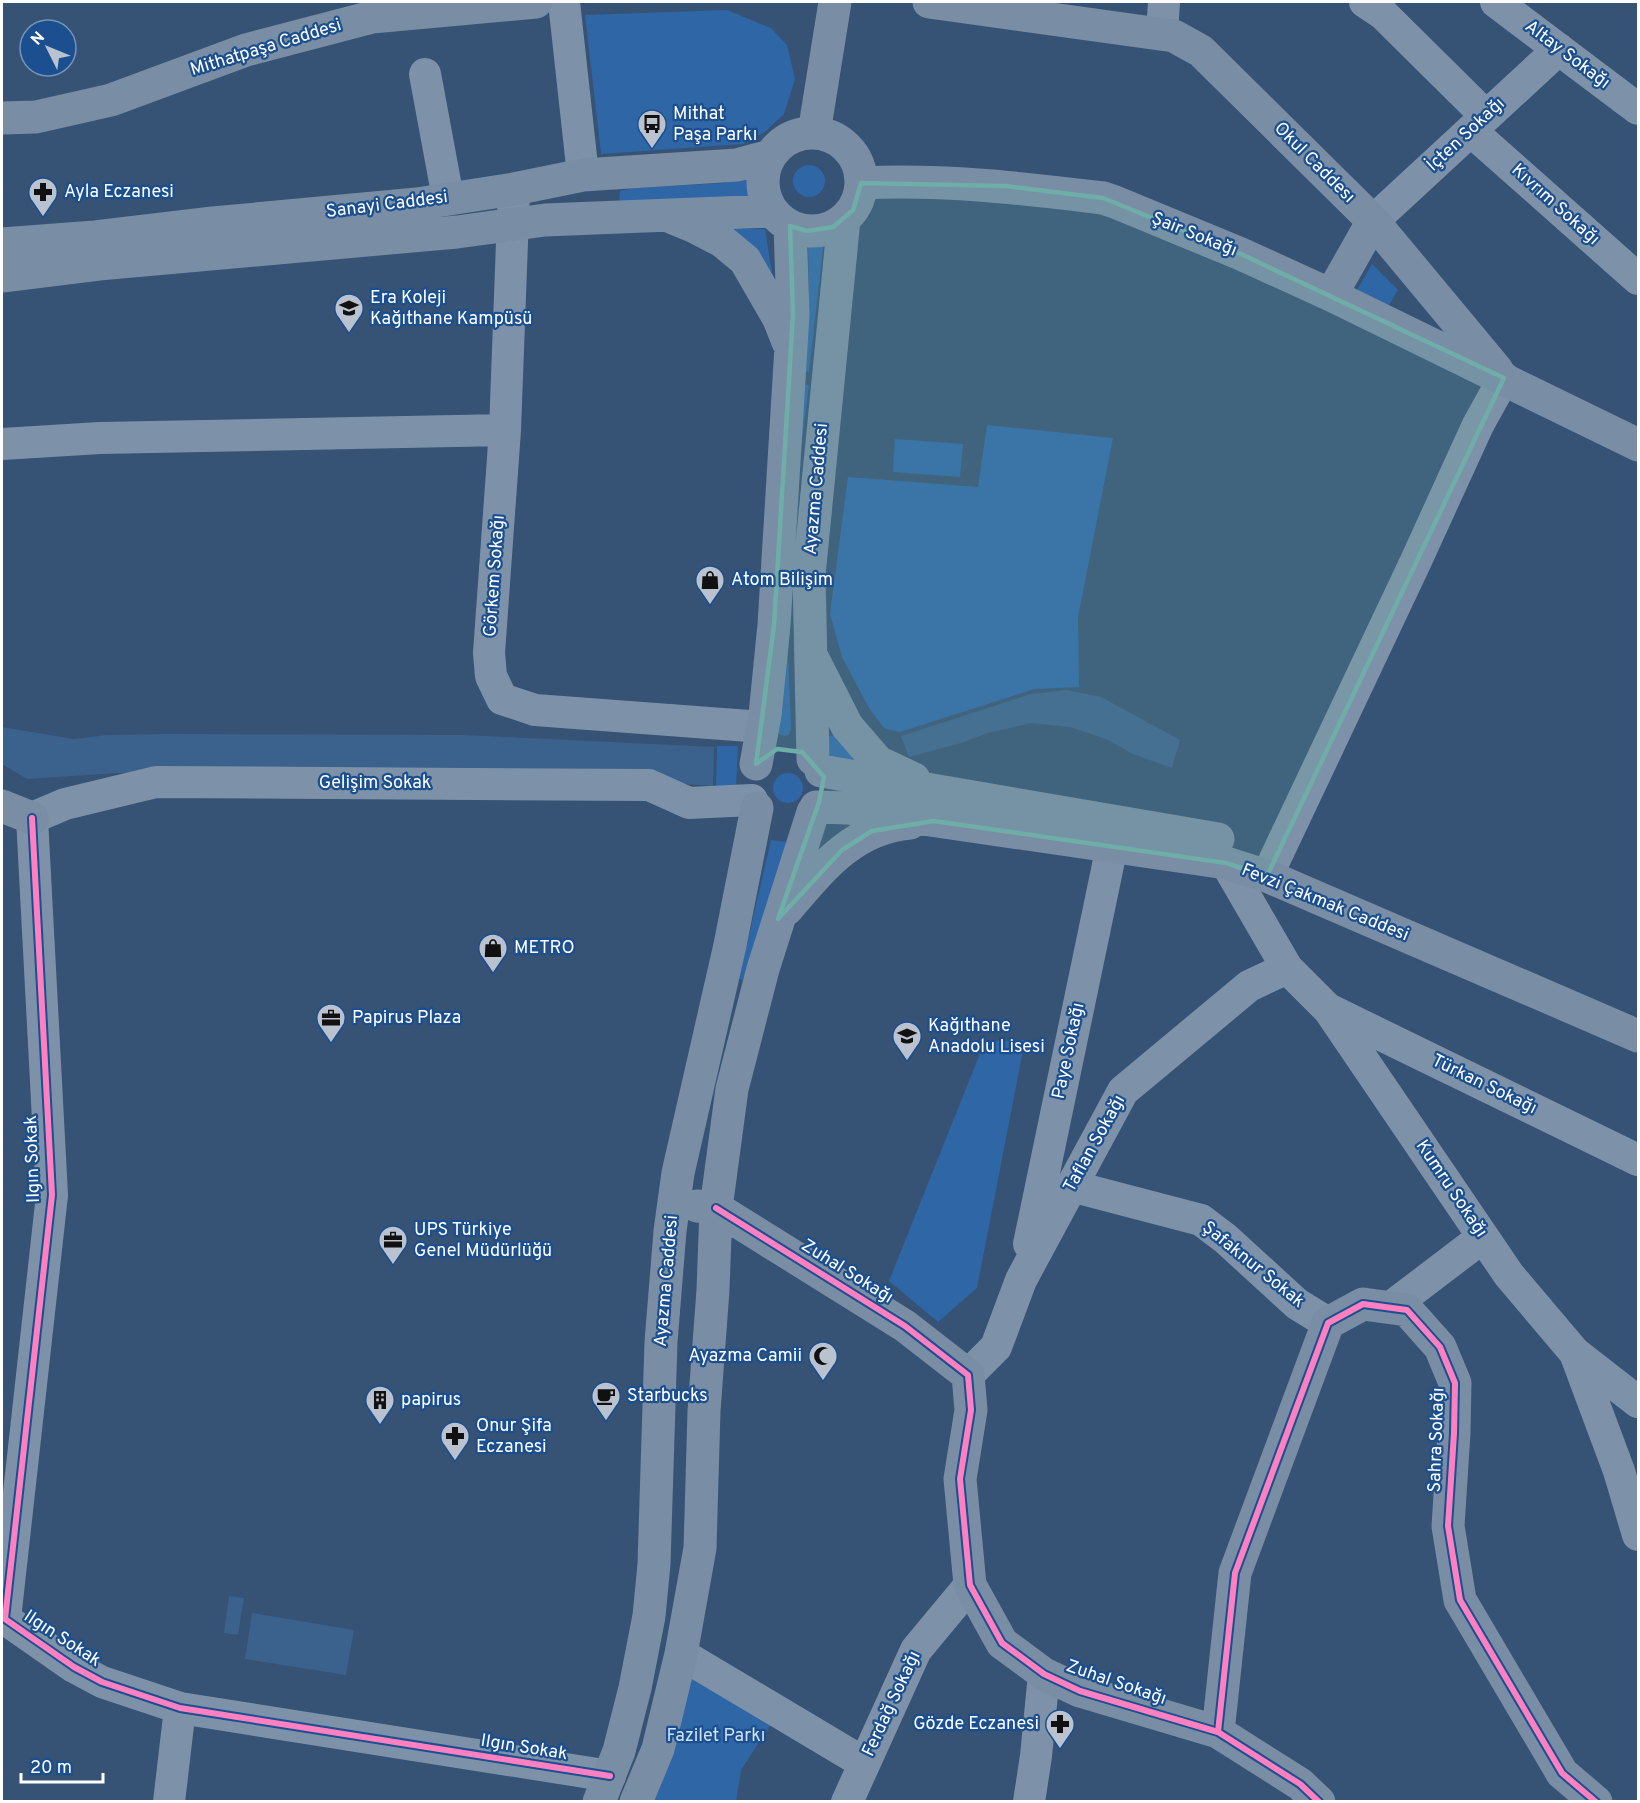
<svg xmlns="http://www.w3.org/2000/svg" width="1640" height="1803" font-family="Overpass,sans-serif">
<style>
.green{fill:#2f66a5}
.water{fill:#3b618d}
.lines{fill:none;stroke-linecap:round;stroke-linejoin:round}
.street{stroke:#7d92a8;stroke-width:32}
.secondary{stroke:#798da4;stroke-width:33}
.cycleway-casing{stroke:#1b4f8f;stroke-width:10}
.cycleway{stroke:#ff80c0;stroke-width:6}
.marked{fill:#6fada8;fill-opacity:0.2;stroke:#6fada8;stroke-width:4.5;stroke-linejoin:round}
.labels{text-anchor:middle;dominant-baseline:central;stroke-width:4.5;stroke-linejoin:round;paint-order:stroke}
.street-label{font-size:18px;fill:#fff;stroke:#1b4f8f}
.poi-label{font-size:18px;fill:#fff;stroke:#1b4f8f;text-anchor:start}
.park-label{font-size:18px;fill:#cfe3fa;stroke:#1b4f8f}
</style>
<rect width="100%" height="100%" fill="#365274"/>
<!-- green -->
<path class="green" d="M 727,10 L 771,28 L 787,45 L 795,79 L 784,114 L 766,131 L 743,144 L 601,154 L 585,15 Z
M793 181a16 16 0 1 1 32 0a16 16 0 1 1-32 0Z
M 755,174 L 759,200 L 619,202 L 620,191 L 634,188 L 724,183 Z
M 722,228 L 765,229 L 775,291 Z
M 808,240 L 824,240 L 809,372 L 803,371 L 809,293 Z
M 1372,264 L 1398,290 L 1389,305 L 1357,290 Z
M 801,384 L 809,385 L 795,497 L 788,655 L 791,728 L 789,734 L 785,736 L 775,733 Z
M 987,425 L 1113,438 L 1078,617 L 1079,687 L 1034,689 L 900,732 L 884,728 L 869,708 L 842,657 L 830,614 L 848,477 L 978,487 Z
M 895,439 L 963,444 L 960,477 L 893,472 Z
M 837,734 L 877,765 L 831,761 L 827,737 Z
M 717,746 L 738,746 L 736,787 L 716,787 Z
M773 788a15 15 0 1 1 30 0a15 15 0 1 1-30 0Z
M 771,840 L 787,842 L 743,980 L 739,979 Z
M 1025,1040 L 977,1288 L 938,1322 L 889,1281 L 985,1041 Z
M 688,1677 L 773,1721 L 741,1770 L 736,1801 L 652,1802 Z"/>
<!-- water -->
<path class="water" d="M 1067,690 L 1101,697 L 1180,740 L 1172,768 L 1133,754 L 1106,739 L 1070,727 L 1031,723 L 988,733 L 961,743 L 909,757 L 901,736 L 1031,694 Z
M 2,727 L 74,739 L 107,735 L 165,734 L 465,735 L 714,747 L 713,786 L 562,776 L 293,770 L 119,773 L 27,779 L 2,764 Z
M 229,1596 L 244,1598 L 238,1635 L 224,1633 Z
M 252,1613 L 354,1630 L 346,1675 L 245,1659 Z"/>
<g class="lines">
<!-- street -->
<path class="street" d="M 564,2 L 583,175
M 1365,2 L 1383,14 L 1486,116
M 1496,2 L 1638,109
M 1162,34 L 1164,2
M 425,74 L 448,198
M 1471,131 L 1638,279
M 514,189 L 505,430 L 489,653 L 491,676 L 502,699 L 535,710 L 763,727
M 1373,221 L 1559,49
M 2,444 L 100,438 L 505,430
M 1226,863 L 1287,968 L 1329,1010 L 1509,1275 L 1575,1353 L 1619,1471 L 1638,1535
M 1267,876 L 1415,563 L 1478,425 L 1504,378
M 1330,1010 L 1638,1160
M 1071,1186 L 1201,1220 L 1226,1239 L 1297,1304 L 1328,1323
M 1029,1244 L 1117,822
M 1391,1307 L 1483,1237
M 1575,1353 L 1638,1402
M 968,1375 L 996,1347 L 1021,1280 L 1123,1091 L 1249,986 L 1287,968
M 681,1654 L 864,1763
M 610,1776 L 180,1708 L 102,1682 L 74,1667 L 5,1619 L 52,1195 L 32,818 L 65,804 L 156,782 L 649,785 L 689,803 L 752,800
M 169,1802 L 180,1708
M 847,1802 L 916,1650 L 970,1585
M 1029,1802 L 1036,1756 L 1044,1674"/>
<!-- secondary -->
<path class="secondary" d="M 929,2 L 1174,36 L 1201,51 L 1373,221 L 1497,370
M 2,118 L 36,117 L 111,100 L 246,50 L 372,17 L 536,2
M763 182a49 49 0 1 1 98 0a49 49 0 1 1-98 0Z
M 814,133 L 835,2
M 861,183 C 942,179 1022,188 1103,198 L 1115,202 L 1241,254 L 1331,295 L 1638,445
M 673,218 L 695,227 L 722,241 L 745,260 L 779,319 L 788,342
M 2,244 L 95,237 L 213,223 L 417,204 L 514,189 L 583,175 L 737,165 L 770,156
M 2,276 L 99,264 L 457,232 L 545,220 L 772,211
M 1331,295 L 1373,221
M 813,659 L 847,726 L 878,762 L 914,779
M 813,759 L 809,575 L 844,219
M 756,764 L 765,715 L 774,625 L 793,314 L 790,226
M 821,771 L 1218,839
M 2,806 L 32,818
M 816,807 L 848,808 L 1226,863 L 1267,876 L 1638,1036
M 787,909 C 822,868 853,828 910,823
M 697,1206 L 716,1208 L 905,1326 L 968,1375 L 971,1410 L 960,1479 L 970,1585 L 1002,1643 L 1044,1674 L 1080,1691 L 1218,1732 L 1300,1784 L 1319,1802
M 1218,1732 L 1235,1573 L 1328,1323 L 1363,1304 L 1407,1310 L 1440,1347 L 1455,1383 L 1454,1433 L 1448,1526 L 1460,1600 L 1562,1773 L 1596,1802
M 599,1802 L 619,1751 L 635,1688 L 649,1616 L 654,1564 L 661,1342 L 670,1231 L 678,1173 L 730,945 L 757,808
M 636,1802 L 658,1749 L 681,1654 L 700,1548 L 704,1411 L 713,1290 L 716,1208 L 732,1089 L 763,969 L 813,812"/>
<!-- cycleway casing -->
<g class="cycleway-casing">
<path id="cycleway" d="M 32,818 L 52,1195 L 5,1619 L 74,1667 L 102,1682 L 180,1708 L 610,1776
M 716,1208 L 905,1326 L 968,1375 L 971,1410 L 960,1479 L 970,1585 L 1002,1643 L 1044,1674 L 1080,1691 L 1218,1732 L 1300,1784 L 1319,1802
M 1218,1732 L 1235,1573 L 1328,1323 L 1363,1304 L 1407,1310 L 1440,1347 L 1455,1383 L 1454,1433 L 1448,1526 L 1460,1600 L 1562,1773 L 1596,1802"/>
</g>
<!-- cycleway -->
<use href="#cycleway" class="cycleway"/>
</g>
<!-- marked area -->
<path class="marked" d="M 861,183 L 1006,186 L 1103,198 L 1241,254 L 1504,378 L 1267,876 L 1226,863 L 934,821 L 872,831 L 842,850 L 778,919 L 819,802 L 824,777 L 802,752 L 777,749 L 756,764 L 774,625 L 793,314 L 790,226 L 807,231 L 833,227 L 853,210 Z"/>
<!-- icons -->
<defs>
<g id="bus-pin" transform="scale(1.5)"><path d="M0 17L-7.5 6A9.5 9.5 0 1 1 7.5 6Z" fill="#b9c2ce" stroke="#1b4f8f"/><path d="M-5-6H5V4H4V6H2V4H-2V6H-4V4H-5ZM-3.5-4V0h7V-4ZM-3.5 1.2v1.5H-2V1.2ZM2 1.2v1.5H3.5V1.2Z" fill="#111"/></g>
<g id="pharmacy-pin" transform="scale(1.5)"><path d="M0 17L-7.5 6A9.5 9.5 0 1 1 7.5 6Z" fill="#b9c2ce" stroke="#1b4f8f"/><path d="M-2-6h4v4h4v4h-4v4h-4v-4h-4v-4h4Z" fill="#111"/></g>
<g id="school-pin" transform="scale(1.5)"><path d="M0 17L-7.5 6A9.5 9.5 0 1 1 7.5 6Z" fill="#b9c2ce" stroke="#1b4f8f"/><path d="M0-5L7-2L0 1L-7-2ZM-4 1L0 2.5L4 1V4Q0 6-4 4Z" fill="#111"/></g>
<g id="shop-pin" transform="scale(1.5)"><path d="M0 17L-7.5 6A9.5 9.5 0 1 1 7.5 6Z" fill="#b9c2ce" stroke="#1b4f8f"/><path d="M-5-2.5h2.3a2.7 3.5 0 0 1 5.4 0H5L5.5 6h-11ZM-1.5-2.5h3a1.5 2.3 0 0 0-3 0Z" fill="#111"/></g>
<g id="office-pin" transform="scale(1.5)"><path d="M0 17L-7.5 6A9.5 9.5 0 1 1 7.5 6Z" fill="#b9c2ce" stroke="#1b4f8f"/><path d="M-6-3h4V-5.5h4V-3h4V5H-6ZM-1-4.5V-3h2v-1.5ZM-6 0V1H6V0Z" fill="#111"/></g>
<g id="mosque-pin" transform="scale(1.5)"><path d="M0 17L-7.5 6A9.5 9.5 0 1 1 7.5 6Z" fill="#b9c2ce" stroke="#1b4f8f"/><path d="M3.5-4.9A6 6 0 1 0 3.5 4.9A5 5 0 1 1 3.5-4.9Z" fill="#111"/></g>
<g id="cafe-pin" transform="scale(1.5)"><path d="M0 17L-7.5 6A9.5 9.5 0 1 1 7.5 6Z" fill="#b9c2ce" stroke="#1b4f8f"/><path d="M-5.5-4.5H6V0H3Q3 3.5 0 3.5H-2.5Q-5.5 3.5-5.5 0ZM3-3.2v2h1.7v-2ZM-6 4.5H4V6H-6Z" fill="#111"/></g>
<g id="building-pin" transform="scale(1.5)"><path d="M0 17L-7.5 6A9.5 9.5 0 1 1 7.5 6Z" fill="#b9c2ce" stroke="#1b4f8f"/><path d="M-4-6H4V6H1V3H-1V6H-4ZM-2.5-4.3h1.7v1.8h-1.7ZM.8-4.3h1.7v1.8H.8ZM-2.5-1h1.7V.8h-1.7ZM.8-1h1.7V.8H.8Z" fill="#111"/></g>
</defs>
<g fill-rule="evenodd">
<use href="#bus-pin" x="652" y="124"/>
<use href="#pharmacy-pin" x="43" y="192"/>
<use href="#school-pin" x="349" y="308"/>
<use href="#shop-pin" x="710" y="580"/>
<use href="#shop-pin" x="493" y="948"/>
<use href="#office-pin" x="331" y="1018"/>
<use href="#school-pin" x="907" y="1036"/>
<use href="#office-pin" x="393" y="1240"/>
<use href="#mosque-pin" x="823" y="1356"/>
<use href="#cafe-pin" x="606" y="1396"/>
<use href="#building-pin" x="380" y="1400"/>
<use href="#pharmacy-pin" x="455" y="1436"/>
<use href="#pharmacy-pin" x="1060" y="1724"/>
</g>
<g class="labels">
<!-- street labels -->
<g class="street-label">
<text transform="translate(266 48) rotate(-17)">Mithatpaşa Caddesi</text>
<text transform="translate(1567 55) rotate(37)">Altay Sokağı</text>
<text transform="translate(1466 135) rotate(-43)">İçten Sokağı</text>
<text transform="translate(1314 163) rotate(45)">Okul Caddesı</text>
<text transform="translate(387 205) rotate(-7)">Sanayi Caddesi</text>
<text transform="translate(1555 205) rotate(42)">Kıvrım Sokağı</text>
<text transform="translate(1194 235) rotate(22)">Şair Sokağı</text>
<text transform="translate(817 489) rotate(-85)">Ayazma Caddesi</text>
<text transform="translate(495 576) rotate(-86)">Görkem Sokağı</text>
<text x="375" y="783">Gelişim Sokak</text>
<text transform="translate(1325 903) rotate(22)">Fevzi Çakmak Caddesi</text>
<text transform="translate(1069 1051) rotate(-78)">Paye Sokağı</text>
<text transform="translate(1484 1085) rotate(26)">Türkan Sokağı</text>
<text transform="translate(1095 1144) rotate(-61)">Taflan Sokağı</text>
<text transform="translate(33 1159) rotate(-92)">Ilgın Sokak</text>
<text transform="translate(1451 1189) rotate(56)">Kumru Sokağı</text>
<text transform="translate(1253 1265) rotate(39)">Şafaknur Sokak</text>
<text transform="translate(847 1272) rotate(32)">Zuhal Sokağı</text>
<text transform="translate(667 1281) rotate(-85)">Ayazma Caddesi</text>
<text transform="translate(1437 1440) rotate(-88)">Sahra Sokağı</text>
<text transform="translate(62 1639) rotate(33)">Ilgın Sokak</text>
<text transform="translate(1116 1683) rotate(19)">Zuhal Sokağı</text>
<text transform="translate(892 1704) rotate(-65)">Ferdağ Sokağı</text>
<text transform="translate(524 1748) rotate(9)">Ilgın Sokak</text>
</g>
<!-- poi labels -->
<g class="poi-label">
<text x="673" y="114">Mithat<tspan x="673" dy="21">Paşa Parkı</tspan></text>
<text x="64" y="192">Ayla Eczanesi</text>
<text x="370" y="298">Era Koleji<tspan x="370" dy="21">Kağıthane Kampüsü</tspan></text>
<text x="731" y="580">Atom Bilişim</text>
<text x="514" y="948">METRO</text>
<text x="352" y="1018">Papirus Plaza</text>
<text x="928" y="1026">Kağıthane<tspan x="928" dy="21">Anadolu Lisesi</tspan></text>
<text x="414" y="1230">UPS Türkiye<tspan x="414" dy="21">Genel Müdürlüğü</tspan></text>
<text x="802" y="1356" text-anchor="end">Ayazma Camii</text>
<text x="627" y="1396">Starbucks</text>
<text x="401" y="1400">papirus</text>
<text x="476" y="1426">Onur Şifa<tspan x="476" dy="21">Eczanesi</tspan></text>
<text x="1039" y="1724" text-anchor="end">Gözde Eczanesi</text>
</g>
<!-- park labels -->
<g class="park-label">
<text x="716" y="1736">Fazilet Parkı</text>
</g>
</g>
<!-- border -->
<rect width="1640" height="1803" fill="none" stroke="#ffffff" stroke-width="6"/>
<!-- north arrow -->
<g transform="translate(48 48) rotate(313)"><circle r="28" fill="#1b4f8f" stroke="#7695bc" stroke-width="1.5"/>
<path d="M0-4.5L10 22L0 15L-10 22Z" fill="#b9c2ce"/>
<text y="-9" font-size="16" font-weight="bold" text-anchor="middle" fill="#ffffff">N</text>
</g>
<!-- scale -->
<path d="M21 1773v9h82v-9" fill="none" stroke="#ffffff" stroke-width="3"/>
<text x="30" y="1773" font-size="18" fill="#ffffff" stroke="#1b4f8f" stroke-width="4.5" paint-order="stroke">20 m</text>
</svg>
